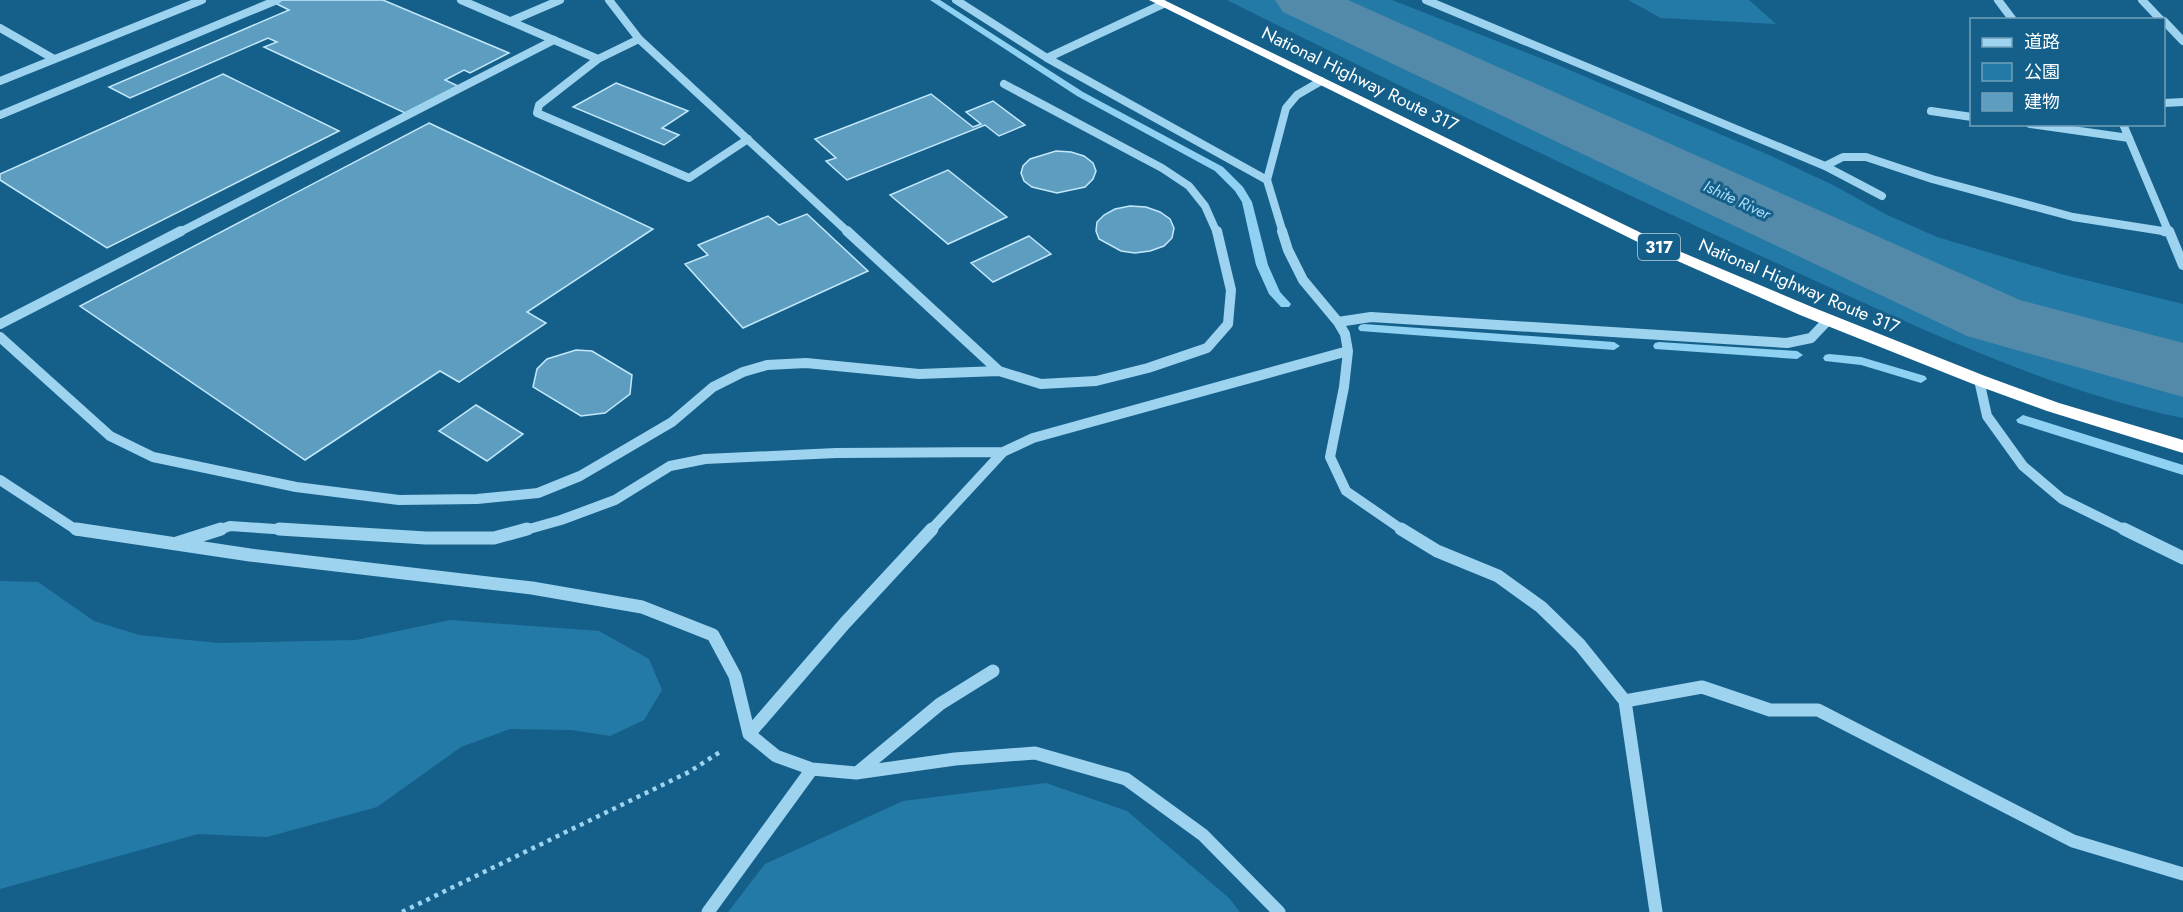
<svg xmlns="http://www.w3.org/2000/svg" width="2183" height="912" font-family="Jost,'Noto Sans JP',sans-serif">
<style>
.green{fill:#247aa7}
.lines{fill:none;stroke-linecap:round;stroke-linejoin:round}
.stream{fill:#8fd1f2;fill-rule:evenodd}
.river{fill:#548aa9;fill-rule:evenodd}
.building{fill:#5c9dc0;stroke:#c3e8fb;stroke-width:1.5}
.path{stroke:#9dd3ef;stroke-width:4.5;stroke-dasharray:4 5;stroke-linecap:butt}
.minor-far2{stroke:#9dd3ef;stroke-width:8}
.minor-far1{stroke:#9dd3ef;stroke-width:10}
.minor{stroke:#9dd3ef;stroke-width:13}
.highway{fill:#fff;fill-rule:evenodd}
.labels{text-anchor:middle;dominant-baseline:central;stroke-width:6;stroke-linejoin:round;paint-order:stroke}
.far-water-label{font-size:16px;font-style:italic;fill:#a8dcf7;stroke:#15608a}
.shield{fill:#15608a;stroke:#b9cfdc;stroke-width:1.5}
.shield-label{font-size:16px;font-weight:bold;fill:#fff}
.street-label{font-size:18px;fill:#fff;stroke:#15608a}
</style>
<rect width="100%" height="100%" fill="#15608a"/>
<!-- green -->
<path class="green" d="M 1227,0 L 1392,0 L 1553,63 L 1769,155 L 1835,186 L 1885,214 L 1937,237 L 2061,274 L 2183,304 L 2183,418 C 2051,391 1918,327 1796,272 C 1604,185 1415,94 1227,0 Z
M 1628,0 L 1749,0 L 1776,24 L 1661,18 Z
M 0,581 L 38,582 L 94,621 L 139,635 L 218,643 L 356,640 L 450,620 L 599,631 L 649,659 L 662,690 L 644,720 L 610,736 L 572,730 L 510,729 L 461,747 L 377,807 L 267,837 L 198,834 L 0,889 Z
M 1046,783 L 1127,811 L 1229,898 L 1240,912 L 728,912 L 765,864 L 903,801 Z"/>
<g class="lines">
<!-- stream -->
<path class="stream" d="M 930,0 L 940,0 L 1083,92 L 1223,167 L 1243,187 L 1252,202 L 1268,265 L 1280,292 L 1291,304 L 1289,307 L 1281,307 L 1269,294 L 1256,265 L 1242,202 L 1235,191 L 1215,171 L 1077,96 Z
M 1364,324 L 1614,342 L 1620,346 L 1614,350 L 1360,331 L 1358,328 L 1360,325 Z
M 1659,342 L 1797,351 L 1803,355 L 1797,359 L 1655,349 L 1653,346 L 1655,343 Z
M 1829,354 L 1861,357 L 1925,376 L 1927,379 L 1921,383 L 1861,365 L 1825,361 L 1823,358 L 1825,355 Z
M 2023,415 L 2183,465 L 2183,475 L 2018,423 L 2016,420 Z"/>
<!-- river -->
<path class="river" d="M 1275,0 L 1348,0 L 2020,300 L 2183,343 L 2183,397 L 1967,336 L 1283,12 Z"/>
</g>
<!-- building -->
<path class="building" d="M 282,0 L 383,0 L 509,53 L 470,73 L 464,70 L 445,80 L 458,86 L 405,113 L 264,47 L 277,42 L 268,38 L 130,98 L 109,87 L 289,10 L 275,3 Z
M 223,74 L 339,131 L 107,248 L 0,180 L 0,174 Z
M 616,83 L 688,111 L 662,128 L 679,135 L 664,145 L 573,107 Z
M 931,94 L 973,127 L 981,124 L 966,112 L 993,101 L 1025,125 L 999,136 L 985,125 L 847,180 L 826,161 L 836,158 L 815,139 Z
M 429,123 L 653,229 L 527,312 L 546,323 L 459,382 L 440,371 L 305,460 L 80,306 Z
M 1056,151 L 1071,152 L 1084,156 L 1093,163 L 1096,171 L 1093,179 L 1085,187 L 1057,193 L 1032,187 L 1024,181 L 1021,173 L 1023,166 L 1030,159 Z
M 948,170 L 1007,217 L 948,244 L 890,195 Z
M 1130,206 L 1146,207 L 1160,212 L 1170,219 L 1174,228 L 1172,238 L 1164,246 L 1150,251 L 1135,253 L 1121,251 L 1099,239 L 1096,231 L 1097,222 L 1104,215 L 1115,209 Z
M 807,214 L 868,271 L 743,328 L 685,264 L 708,255 L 698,245 L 768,216 L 779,225 Z
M 1029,236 L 1051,254 L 993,282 L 971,263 Z
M 576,350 L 592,351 L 632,375 L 630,394 L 605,413 L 581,416 L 533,387 L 537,369 L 547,359 Z
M 476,405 L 523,434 L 487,461 L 439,431 Z"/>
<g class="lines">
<!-- path -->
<path class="path" d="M 402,912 L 689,772 L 723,750"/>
<!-- minor-far2 -->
<path class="minor-far2" d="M 461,0 L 598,59 L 639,39
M 609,0 L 639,39 L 849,233
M 956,0 L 1047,58 L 1267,180
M 1426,0 L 1825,166 L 1882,196
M 1998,0 L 2013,20
M 2142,0 L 2161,20
M 511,21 L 560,0
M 2164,21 L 2183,41
M 0,28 L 54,59
M 1047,58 L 1163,4
M 598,59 L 539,105 L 537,113 L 689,178 L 748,139
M 0,81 L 202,0
M 1004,84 L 1162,168 L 1189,186 L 1205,206 L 1217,233
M 2164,103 L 2183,102
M 1931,111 L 1972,117
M 0,115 L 277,0
M 2030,124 L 2129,138
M 2123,124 L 2169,233
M 1825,166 L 1843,157 L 1866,157 L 1932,179 L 2073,217 L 2169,232
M 178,233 L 554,40
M 1283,233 L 1267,180 L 1286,108 L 1297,95 L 1321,81"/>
<!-- minor-far1 -->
<path class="minor-far1" d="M 847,231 L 999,371 L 1041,384 L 1096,381 L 1148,368 L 1207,348 L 1228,324 L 1231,290 L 1217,231
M 1282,231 L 1288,250 L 1303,280 L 1338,322 L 1345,334 L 1348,351 L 1344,387 L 1330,457 L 1346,491 L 1404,531
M 2164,231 L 2169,232
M 2169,231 L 2183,265
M 1338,322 L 1371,317 L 1787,343 L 1811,338 L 1828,320
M 0,324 L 181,231
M 0,337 L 110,436 L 153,457 L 296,487 L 399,500 L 477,499 L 538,493 L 580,476 L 672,422 L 713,387 L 743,372 L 767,365 L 806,363 L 919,374 L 999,371
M 1979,380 L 1987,416 L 2023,466 L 2062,499 L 2127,531
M 0,480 L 78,531
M 216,531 L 230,526 L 304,531
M 522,531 L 561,520 L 615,500 L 670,466 L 705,459 L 836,453 L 1003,452
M 930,531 L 1003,452 L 1033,438 L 1348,351"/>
<!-- minor -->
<path class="minor" d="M 76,529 L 250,555 L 532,588 L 642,607 L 713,635 L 735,676 L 749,734 L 776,756 L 812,769 L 856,773 L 955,759 L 1035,753 L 1126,779 L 1203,835 L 1279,912
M 279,529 L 426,538 L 494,538 L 527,529
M 1401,529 L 1437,551 L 1498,576 L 1541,607 L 1580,645 L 1625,701 L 1656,912
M 2124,529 L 2183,558
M 177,543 L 221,529
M 1625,701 L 1702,687 L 1770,710 L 1818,710 L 2073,841 L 2183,874
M 749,734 L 845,623 L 932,529
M 857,773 L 940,704 L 993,671
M 708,912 L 812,769"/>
<!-- highway -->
<path class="highway" d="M 1149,0 L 1164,0 L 1674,249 L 1812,307 L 1985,376 L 2059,403 L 2183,440 L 2183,453 L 2047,411 L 1973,384 L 1800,315 L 1664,255 Z"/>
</g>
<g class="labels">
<!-- far-water labels -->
<g class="far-water-label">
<text transform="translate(1737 200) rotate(25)">Ishite River</text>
</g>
<!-- shield labels -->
<rect class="shield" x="1638" y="234" width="42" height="26" rx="4.5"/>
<g class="shield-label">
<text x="1659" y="247">317</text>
</g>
<!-- street labels -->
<g class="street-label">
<text transform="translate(1360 79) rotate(26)">National Highway Route 317</text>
<text transform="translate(1799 286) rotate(23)">National Highway Route 317</text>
</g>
</g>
<!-- legend -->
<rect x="1970" y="18" width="195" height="108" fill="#15608a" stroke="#73a0b9" stroke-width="1.5"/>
<rect x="1982" y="38" width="30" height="9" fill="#9dd3ef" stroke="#73a0b9" stroke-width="1.5"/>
<text x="2024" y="48" font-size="18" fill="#ffffff">道路</text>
<rect x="1982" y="63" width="30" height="18" fill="#247aa7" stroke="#73a0b9" stroke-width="1.5"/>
<text x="2024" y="78" font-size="18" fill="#ffffff">公園</text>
<rect x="1982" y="93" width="30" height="18" fill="#5c9dc0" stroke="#73a0b9" stroke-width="1.5"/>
<text x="2024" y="108" font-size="18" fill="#ffffff">建物</text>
</svg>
